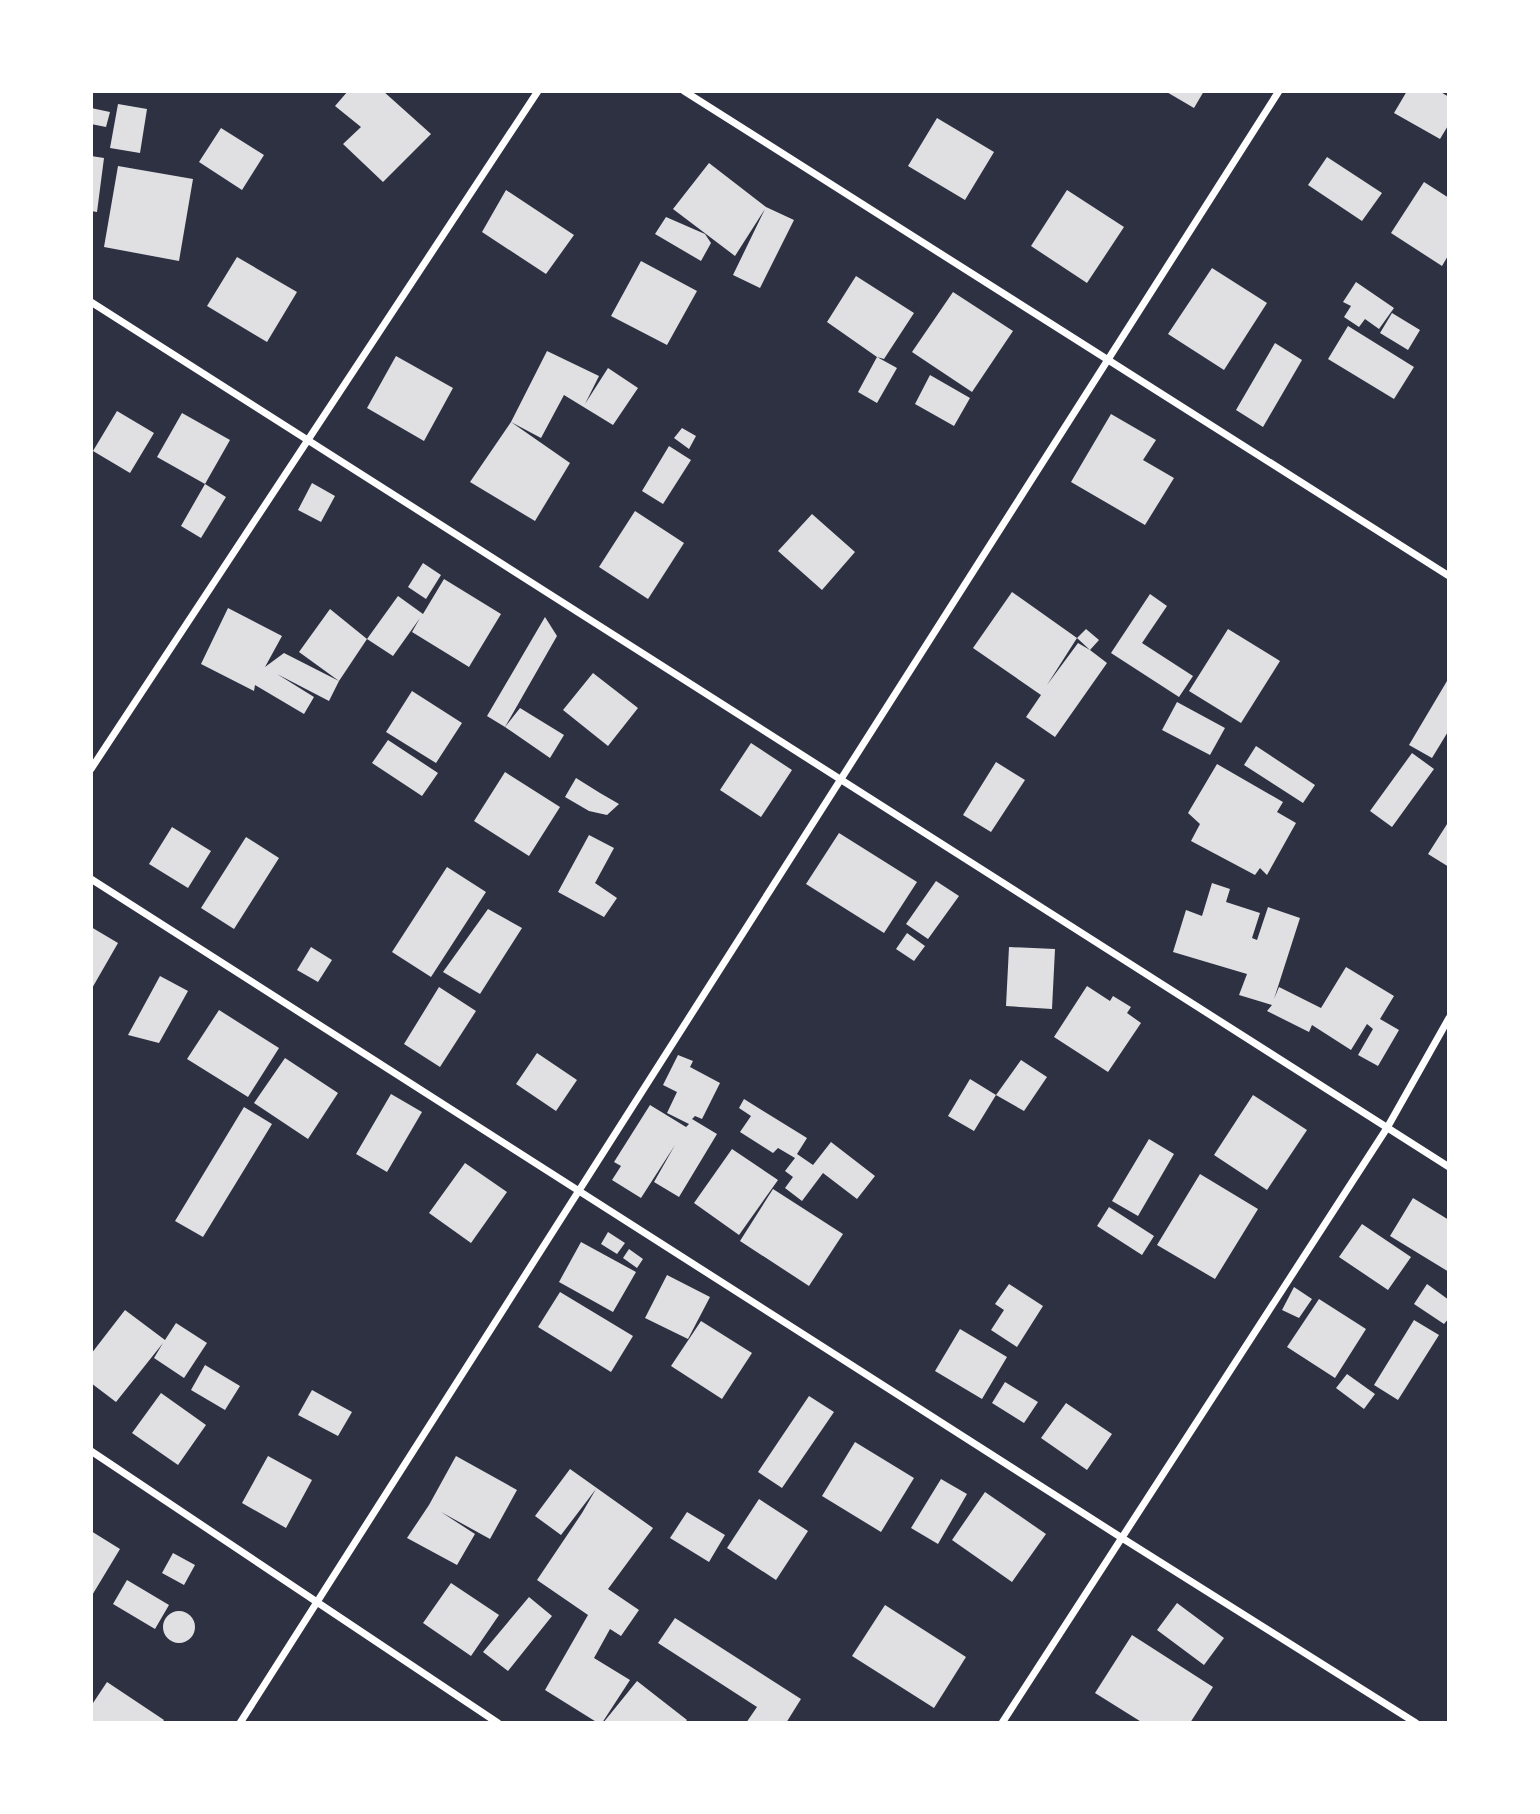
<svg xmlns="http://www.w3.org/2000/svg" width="1540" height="1814" font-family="Roboto,sans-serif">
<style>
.building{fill:#e0e0e3}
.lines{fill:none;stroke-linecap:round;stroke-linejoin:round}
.minor{stroke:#fff;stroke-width:7}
</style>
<rect width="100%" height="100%" fill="#2d3142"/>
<!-- building -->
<path class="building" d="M 348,91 L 383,91 L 431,134 L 383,182 L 343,144 L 361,127 L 335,106 Z
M 1165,91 L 1204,91 L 1194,108 Z
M 1407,91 L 1439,91 L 1449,97 L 1449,124 L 1440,139 L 1394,113 Z
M 118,104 L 147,109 L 140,153 L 110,148 Z
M 91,108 L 110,112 L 106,127 L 91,124 Z
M 937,118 L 994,152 L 965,200 L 908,166 Z
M 221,128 L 264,155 L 242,190 L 199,162 Z
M 91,156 L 104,158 L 97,212 L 91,211 Z
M 1327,157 L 1382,193 L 1362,221 L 1308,185 Z
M 709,163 L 766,207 L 794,220 L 760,288 L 733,275 L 765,209 L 735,256 L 673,209 Z
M 118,166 L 193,179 L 179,261 L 104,247 Z
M 1424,182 L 1449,198 L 1449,254 L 1442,266 L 1391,233 Z
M 506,190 L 574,235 L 546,274 L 482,232 Z
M 1067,190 L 1124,227 L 1087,283 L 1031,246 Z
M 666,217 L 705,234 L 711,243 L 701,261 L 655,234 Z
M 237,257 L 297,292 L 267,342 L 207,306 Z
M 641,261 L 697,291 L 667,345 L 611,316 Z
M 1212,268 L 1267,303 L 1224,370 L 1168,334 Z
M 856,276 L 914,313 L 884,359 L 877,357 L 897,368 L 877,403 L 858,392 L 877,357 L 827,322 Z
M 1356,282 L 1394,308 L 1379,329 L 1365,319 L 1359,327 L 1344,317 L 1351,306 L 1343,302 Z
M 953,292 L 1013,331 L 972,392 L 912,352 Z
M 1392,313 L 1420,330 L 1408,350 L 1380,333 Z
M 1348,326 L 1414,367 L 1394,399 L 1328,359 Z
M 1275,343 L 1302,360 L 1263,427 L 1236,410 Z
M 547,351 L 599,376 L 585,404 L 608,368 L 638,388 L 613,425 L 564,395 L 541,438 L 511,422 Z
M 396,356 L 453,388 L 424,441 L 367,408 Z
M 930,375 L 970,398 L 954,426 L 915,404 Z
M 117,411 L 154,433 L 130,473 L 93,451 Z
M 182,413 L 230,440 L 205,484 L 157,457 Z
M 1111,414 L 1156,440 L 1143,460 L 1174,478 L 1145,525 L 1071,482 Z
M 511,422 L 570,463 L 535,521 L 470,482 Z
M 682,428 L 696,436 L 689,449 L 674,438 Z
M 669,446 L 691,460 L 663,504 L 642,491 Z
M 312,483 L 335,496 L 321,522 L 298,510 Z
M 205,484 L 226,497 L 201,538 L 181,526 Z
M 635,511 L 684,543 L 648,599 L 599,567 Z
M 812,514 L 855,552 L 822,590 L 778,551 Z
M 423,563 L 441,575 L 426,599 L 408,587 Z
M 444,579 L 501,614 L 469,667 L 412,632 L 420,618 L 393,656 L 367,639 L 398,596 L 423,614 Z
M 1012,592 L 1077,638 L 1086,629 L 1099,640 L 1090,650 L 1077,638 L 1047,685 L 1078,643 L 1090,650 L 1107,663 L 1055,737 L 1026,717 L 1041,695 L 973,648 Z
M 1150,594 L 1167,606 L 1142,643 L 1193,676 L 1179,697 L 1111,653 Z
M 228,608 L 282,636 L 265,667 L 284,653 L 339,681 L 299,652 L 330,609 L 367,639 L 339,681 L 329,701 L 277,674 L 314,697 L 304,714 L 255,685 L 254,691 L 201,664 Z
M 545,617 L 557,636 L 505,727 L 487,716 Z
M 1228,629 L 1280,661 L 1241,723 L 1189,691 Z
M 593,673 L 638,708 L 608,746 L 563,710 Z
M 1447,681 L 1449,682 L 1449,730 L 1432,758 L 1409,745 Z
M 412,691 L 462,723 L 436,763 L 386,732 Z
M 1177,702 L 1225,728 L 1210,755 L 1162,730 Z
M 520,708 L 564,735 L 550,758 L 505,727 Z
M 388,740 L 438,773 L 422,796 L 372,763 Z
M 751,743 L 792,770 L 761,817 L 720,790 Z
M 1256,746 L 1315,785 L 1303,803 L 1244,765 Z
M 1412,753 L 1434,769 L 1392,827 L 1370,811 Z
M 996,762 L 1025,780 L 991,832 L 963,815 Z
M 1217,764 L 1283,802 L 1277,812 L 1296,823 L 1267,875 L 1260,868 L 1255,875 L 1191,841 L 1200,824 L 1188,813 Z
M 505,772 L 560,807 L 529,856 L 474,821 Z
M 576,778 L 600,793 L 619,804 L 607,815 L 589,811 L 565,797 Z
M 1449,821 L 1449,867 L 1428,854 Z
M 172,827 L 211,851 L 188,888 L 149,864 Z
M 839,833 L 917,882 L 884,933 L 806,884 Z
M 589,835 L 614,848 L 595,883 L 617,898 L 604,917 L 558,892 Z
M 246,837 L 279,858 L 234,929 L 201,908 Z
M 447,867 L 486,892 L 431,977 L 392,952 Z
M 936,881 L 959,896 L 928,939 L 906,924 Z
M 1212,883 L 1230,889 L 1226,902 L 1260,913 L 1252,938 L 1257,940 L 1268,907 L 1300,918 L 1274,999 L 1279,987 L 1321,1008 L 1346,967 L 1394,996 L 1380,1019 L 1399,1030 L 1378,1066 L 1358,1055 L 1373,1029 L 1367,1024 L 1351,1050 L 1312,1025 L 1309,1032 L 1267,1011 L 1272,1005 L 1239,995 L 1247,974 L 1173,952 L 1186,910 L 1202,916 Z
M 488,909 L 522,928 L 480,994 L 443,972 Z
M 91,927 L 118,943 L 91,990 Z
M 907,933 L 925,946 L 914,961 L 896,949 Z
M 311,947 L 332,960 L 318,982 L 297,970 Z
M 1009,947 L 1055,949 L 1052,1009 L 1006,1006 Z
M 160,976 L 188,991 L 159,1043 L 128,1035 Z
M 1087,986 L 1110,1001 L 1113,996 L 1131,1007 L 1127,1013 L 1141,1023 L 1108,1072 L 1054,1037 Z
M 439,987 L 476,1011 L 440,1067 L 404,1044 Z
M 219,1010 L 279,1048 L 248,1097 L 187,1059 Z
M 537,1053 L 577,1080 L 556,1111 L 516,1084 Z
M 678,1055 L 693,1061 L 690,1067 L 720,1083 L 702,1119 L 695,1116 L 692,1119 L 717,1134 L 679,1197 L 654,1182 L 675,1145 L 641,1198 L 612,1180 L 621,1166 L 614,1162 L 650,1105 L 686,1127 L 689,1124 L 667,1113 L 677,1092 L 663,1085 Z
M 285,1058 L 338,1093 L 308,1139 L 254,1103 Z
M 1021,1060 L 1047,1077 L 1024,1111 L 996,1095 Z
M 970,1079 L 996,1095 L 974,1131 L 948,1116 Z
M 391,1094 L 422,1112 L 387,1172 L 356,1154 Z
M 1253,1095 L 1307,1130 L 1267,1190 L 1214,1155 Z
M 744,1099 L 807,1138 L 797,1154 L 813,1165 L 831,1142 L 875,1176 L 857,1199 L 823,1173 L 802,1201 L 785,1188 L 793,1177 L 785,1171 L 795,1158 L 778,1148 L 773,1153 L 740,1132 L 751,1116 L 739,1108 Z
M 244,1107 L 272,1124 L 203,1237 L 175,1221 Z
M 1149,1139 L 1174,1154 L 1138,1216 L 1112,1201 Z
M 732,1149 L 778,1180 L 739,1235 L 694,1203 Z
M 465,1163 L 507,1192 L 471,1243 L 429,1213 Z
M 1200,1174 L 1258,1209 L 1215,1279 L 1157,1245 Z
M 773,1189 L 843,1234 L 809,1286 L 740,1241 Z
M 1413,1198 L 1449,1220 L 1449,1272 L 1390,1236 Z
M 1109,1207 L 1154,1236 L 1142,1255 L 1097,1226 Z
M 1362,1224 L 1411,1257 L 1388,1290 L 1339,1257 Z
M 608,1232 L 625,1243 L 617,1254 L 601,1244 Z
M 581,1242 L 636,1272 L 613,1312 L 559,1282 Z
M 629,1249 L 643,1259 L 637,1268 L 623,1258 Z
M 667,1275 L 710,1297 L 688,1339 L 645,1318 Z
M 1009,1284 L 1043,1306 L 1017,1347 L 991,1330 L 1004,1310 L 995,1304 Z
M 1427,1284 L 1449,1300 L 1449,1318 L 1444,1324 L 1414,1304 Z
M 1294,1287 L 1312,1299 L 1299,1318 L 1282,1310 Z
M 560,1292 L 633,1336 L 611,1372 L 538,1327 Z
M 1319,1299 L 1366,1329 L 1335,1378 L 1287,1347 Z
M 125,1310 L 165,1340 L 176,1323 L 207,1343 L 184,1378 L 154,1358 L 163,1343 L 116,1402 L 91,1383 L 91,1354 Z
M 1414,1320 L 1439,1335 L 1398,1400 L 1374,1385 Z
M 701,1321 L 752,1353 L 722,1399 L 671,1366 Z
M 960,1329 L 1007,1357 L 982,1399 L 935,1371 Z
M 205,1365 L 240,1386 L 225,1410 L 191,1390 Z
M 1347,1374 L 1375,1394 L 1364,1409 L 1336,1388 Z
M 1005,1382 L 1038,1402 L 1024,1423 L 992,1403 Z
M 312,1390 L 352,1412 L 338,1436 L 298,1415 Z
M 161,1393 L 206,1425 L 178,1465 L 132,1433 Z
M 809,1396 L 834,1412 L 782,1488 L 758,1472 Z
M 1066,1403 L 1112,1434 L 1087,1470 L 1041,1438 Z
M 855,1442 L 914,1478 L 881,1532 L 822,1496 Z
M 268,1456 L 312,1480 L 286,1528 L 242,1503 Z
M 456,1456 L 517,1490 L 490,1539 L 441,1512 L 475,1534 L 457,1565 L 407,1538 L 429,1505 Z
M 570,1469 L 653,1528 L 608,1589 L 639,1610 L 621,1636 L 610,1629 L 594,1658 L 630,1680 L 602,1723 L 598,1723 L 545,1690 L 588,1615 L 537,1580 L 582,1513 L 596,1489 L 561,1535 L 535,1516 Z
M 941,1479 L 967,1494 L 938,1544 L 911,1528 Z
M 985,1492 L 1046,1534 L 1012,1582 L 952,1540 Z
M 759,1499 L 808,1531 L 776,1580 L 727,1548 Z
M 687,1512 L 725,1535 L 709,1562 L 670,1538 Z
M 91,1531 L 120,1549 L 91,1597 Z
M 173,1553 L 195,1565 L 184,1585 L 162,1573 Z
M 127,1580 L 169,1605 L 155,1629 L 113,1604 Z
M 451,1583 L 499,1615 L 471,1656 L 423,1623 Z
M 529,1597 L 552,1616 L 508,1671 L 483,1652 Z
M 1177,1603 L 1224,1638 L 1204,1665 L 1157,1630 Z
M 885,1605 L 966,1657 L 934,1708 L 852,1656 Z
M163 1627a16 16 0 1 1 32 0a16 16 0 1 1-32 0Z
M 675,1618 L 801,1699 L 786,1723 L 746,1723 L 757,1707 L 658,1643 Z
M 1132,1635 L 1213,1687 L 1190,1723 L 1143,1723 L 1095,1693 Z
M 637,1681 L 687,1720 L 685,1723 L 603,1723 Z
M 107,1682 L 164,1720 L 162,1723 L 91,1723 L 91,1706 Z"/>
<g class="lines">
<!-- minor -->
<path class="minor" d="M 684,91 L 1449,576
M 91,302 L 1449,1167
M 91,769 L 538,91
M 91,879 L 1122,1538 L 1416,1723
M 91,1451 L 498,1723
M 240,1723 L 1279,91
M 1002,1723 L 1387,1128 L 1449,1018"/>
</g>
<!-- border -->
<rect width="1540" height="1814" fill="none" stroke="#ffffff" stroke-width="186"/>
</svg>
